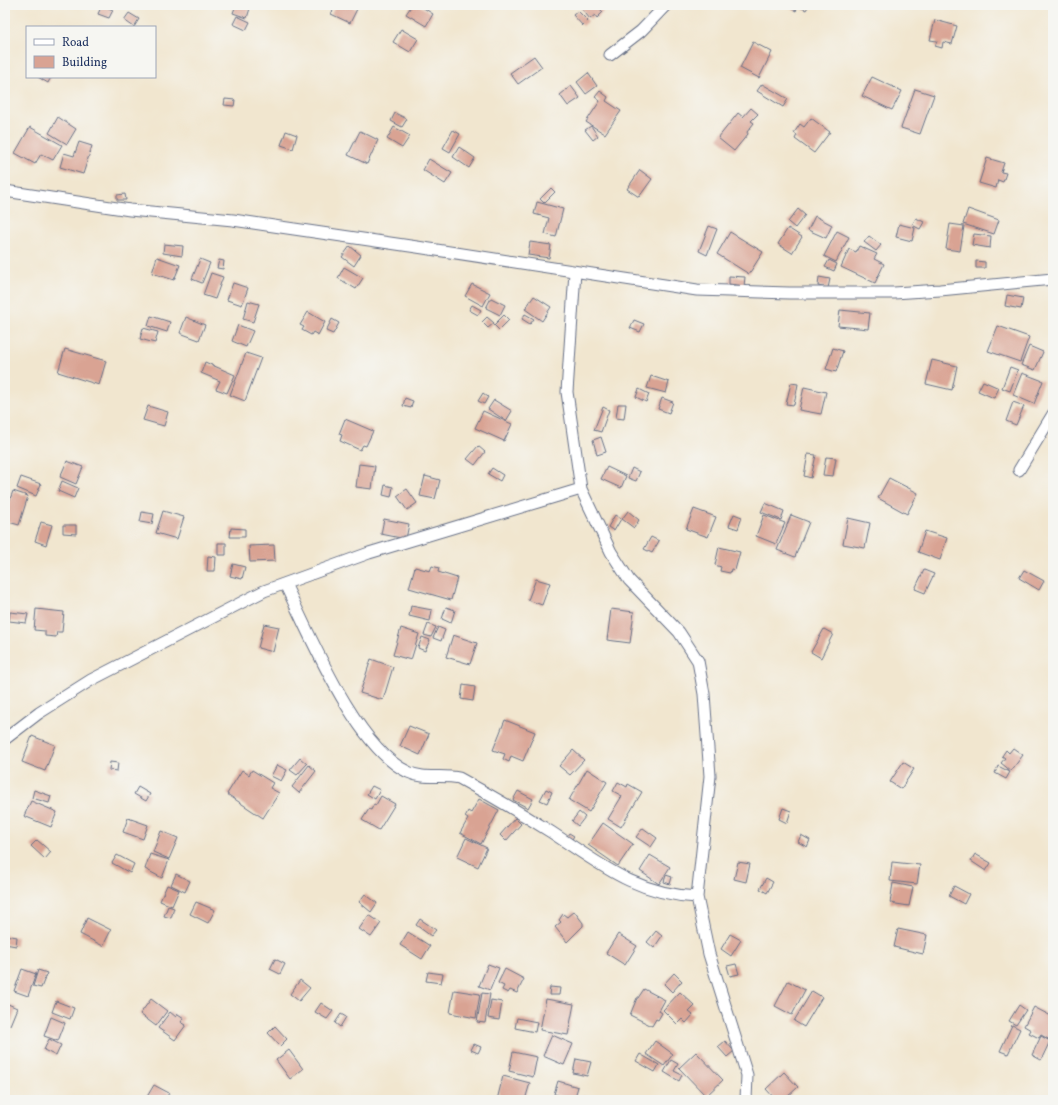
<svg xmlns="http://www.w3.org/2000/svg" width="1058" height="1105" font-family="Vollkorn,serif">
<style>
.building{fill:#d9a393}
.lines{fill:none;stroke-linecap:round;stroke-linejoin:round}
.minor-casing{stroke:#666f86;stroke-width:13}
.minor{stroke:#fff;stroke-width:11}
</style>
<rect width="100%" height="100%" fill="#f6f6f2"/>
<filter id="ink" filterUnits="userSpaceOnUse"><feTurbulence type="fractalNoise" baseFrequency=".025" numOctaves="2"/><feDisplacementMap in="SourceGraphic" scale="8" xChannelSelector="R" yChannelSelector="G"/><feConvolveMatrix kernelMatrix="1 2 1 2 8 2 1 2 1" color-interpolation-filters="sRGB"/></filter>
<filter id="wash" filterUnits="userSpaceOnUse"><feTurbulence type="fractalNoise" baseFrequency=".012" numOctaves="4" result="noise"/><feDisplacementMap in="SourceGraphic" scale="16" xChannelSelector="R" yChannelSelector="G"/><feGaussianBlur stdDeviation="0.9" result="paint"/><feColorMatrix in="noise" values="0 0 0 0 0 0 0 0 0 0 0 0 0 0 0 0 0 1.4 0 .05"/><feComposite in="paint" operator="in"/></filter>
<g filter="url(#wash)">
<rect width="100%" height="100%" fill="#f1e6cf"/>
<g id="blocks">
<!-- building -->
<path class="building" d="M 102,5 L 113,10 L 109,18 L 98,14 Z
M 236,5 L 251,5 L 247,18 L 233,13 Z
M 336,5 L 348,5 L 357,9 L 350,23 L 331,14 Z
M 412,5 L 419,5 L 433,14 L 426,26 L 406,14 Z
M 585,5 L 604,5 L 600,9 L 603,12 L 597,18 L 595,15 L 590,19 L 581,8 Z
M 785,5 L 809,5 L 806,10 L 798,6 L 796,11 Z
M 578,11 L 588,21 L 583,26 L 573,15 Z
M 129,13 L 139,19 L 134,27 L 124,20 Z
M 237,16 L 250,22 L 246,30 L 233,24 Z
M 935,20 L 957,26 L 952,44 L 943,42 L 942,48 L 935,46 L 937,41 L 930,40 Z
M 401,29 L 418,39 L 410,52 L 393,42 Z
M 753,42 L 772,52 L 759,78 L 740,68 Z
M 534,56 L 542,67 L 518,84 L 510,73 Z
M 588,73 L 597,86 L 586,94 L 577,82 Z
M 38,77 L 51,77 L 48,83 Z
M 872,77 L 902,91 L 892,110 L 862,96 Z
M 762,84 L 788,99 L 783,107 L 757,91 Z
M 571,86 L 580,98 L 568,106 L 560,95 Z
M 915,89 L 934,95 L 920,134 L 901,128 Z
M 600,91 L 608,97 L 606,101 L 621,111 L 605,134 L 586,122 L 600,101 L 595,97 Z
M 225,99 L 235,100 L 234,106 L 224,105 Z
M 751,108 L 758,114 L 751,121 L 754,123 L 747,132 L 748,134 L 734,151 L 718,138 L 738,113 L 743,117 Z
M 395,113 L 407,119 L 402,127 L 391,121 Z
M 58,117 L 76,129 L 67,144 L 49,133 Z
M 811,118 L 830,132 L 814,153 L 795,139 L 797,135 L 794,133 L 800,124 L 804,127 Z
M 591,126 L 598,136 L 593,140 L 585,130 Z
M 30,127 L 62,145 L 53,160 L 41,154 L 35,164 L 15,153 Z
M 394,127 L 410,136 L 402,148 L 387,139 Z
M 453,130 L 460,134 L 450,152 L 443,148 Z
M 286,131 L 297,135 L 293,149 L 281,145 Z
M 360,131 L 378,140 L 367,164 L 348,155 Z
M 79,142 L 92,146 L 83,174 L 60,167 L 64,153 L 74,156 Z
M 459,147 L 475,158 L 469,168 L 453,157 Z
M 987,158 L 1004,163 L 1001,172 L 1006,173 L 1003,182 L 998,180 L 996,188 L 979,183 Z
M 429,159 L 452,173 L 445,184 L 423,170 Z
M 640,170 L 652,179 L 639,197 L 627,189 Z
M 551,188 L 555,192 L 544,203 L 540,199 Z
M 125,194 L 126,200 L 117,200 L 117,195 Z
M 537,202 L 563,209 L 556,237 L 545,234 L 549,218 L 534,214 Z
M 798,209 L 805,215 L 795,228 L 788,222 Z
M 968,209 L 999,220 L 994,234 L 963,224 Z
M 815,216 L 832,225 L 826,238 L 808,230 Z
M 916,218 L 924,222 L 920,229 L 912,225 Z
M 899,224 L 915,228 L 912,241 L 896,237 Z
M 950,224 L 964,226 L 960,251 L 946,249 Z
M 709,226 L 717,229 L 707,255 L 699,251 Z
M 788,228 L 802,237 L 792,253 L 778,244 Z
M 837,231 L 849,237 L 836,262 L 824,256 Z
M 730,232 L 763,252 L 749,274 L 717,254 Z
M 974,234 L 991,236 L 990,248 L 972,245 Z
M 869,236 L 881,245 L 876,251 L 864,242 Z
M 530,242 L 551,245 L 549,258 L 528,255 Z
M 164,244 L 183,246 L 182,256 L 163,253 Z
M 350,246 L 361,255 L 354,266 L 342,257 Z
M 859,246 L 877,254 L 874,259 L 884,264 L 875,283 L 841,267 L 849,249 L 856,252 Z
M 157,257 L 180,265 L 174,280 L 152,273 Z
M 200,259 L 210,263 L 202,283 L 192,279 Z
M 219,260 L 224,261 L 223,269 L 217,268 Z
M 829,260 L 837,264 L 834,271 L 825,267 Z
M 976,261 L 985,262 L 985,268 L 976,268 Z
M 344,267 L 363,278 L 356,289 L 338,278 Z
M 211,273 L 223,277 L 215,299 L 203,295 Z
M 729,276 L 745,277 L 744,286 L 729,284 Z
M 819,277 L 830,279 L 828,288 L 818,286 Z
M 233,283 L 248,288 L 242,305 L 227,300 Z
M 472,284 L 490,293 L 483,306 L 465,296 Z
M 1007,295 L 1023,298 L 1021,309 L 1005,306 Z
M 534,296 L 551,307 L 542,321 L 525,309 Z
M 491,298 L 505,305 L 500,315 L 486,308 Z
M 248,301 L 259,304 L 253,322 L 243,319 Z
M 472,305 L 481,310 L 478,315 L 469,310 Z
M 840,310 L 870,313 L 868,329 L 838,326 Z
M 308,312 L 325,322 L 318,335 L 313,332 L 311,335 L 302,330 L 304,327 L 300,325 Z
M 525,314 L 534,319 L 530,324 L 522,319 Z
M 504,315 L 509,320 L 499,330 L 494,325 Z
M 151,316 L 170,322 L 167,332 L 148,326 Z
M 186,317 L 205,325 L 199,340 L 180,333 Z
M 487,317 L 494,323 L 488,328 L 482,322 Z
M 332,319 L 339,323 L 333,334 L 326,331 Z
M 634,320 L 644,324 L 640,332 L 630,328 Z
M 238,325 L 253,331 L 246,347 L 232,341 Z
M 998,326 L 1029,337 L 1020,362 L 988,351 Z
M 143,328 L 158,332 L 155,343 L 140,339 Z
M 1029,346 L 1043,352 L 1035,370 L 1021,365 Z
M 833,348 L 843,351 L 836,372 L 826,369 Z
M 65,349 L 106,361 L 99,385 L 58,372 Z
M 246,353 L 261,358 L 245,401 L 230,395 Z
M 932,360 L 957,366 L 952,390 L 926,384 Z
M 205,362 L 235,375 L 227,393 L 216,389 L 220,381 L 201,373 Z
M 1010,367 L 1018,370 L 1010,391 L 1002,388 Z
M 1022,373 L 1043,381 L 1034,404 L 1013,395 Z
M 651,376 L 669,382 L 666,393 L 647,388 Z
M 983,381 L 999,388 L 994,398 L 978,391 Z
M 791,383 L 798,384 L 794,405 L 786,404 Z
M 804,387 L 826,392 L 821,414 L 799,410 Z
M 639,389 L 649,394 L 646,402 L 636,397 Z
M 483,393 L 488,397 L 484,404 L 478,401 Z
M 405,398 L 413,401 L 411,408 L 403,406 Z
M 662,398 L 673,402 L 669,413 L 658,409 Z
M 494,400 L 512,411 L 506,421 L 488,409 Z
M 1013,402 L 1024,406 L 1016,425 L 1006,421 Z
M 618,404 L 626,404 L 624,419 L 616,418 Z
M 148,406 L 168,412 L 164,426 L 143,420 Z
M 603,407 L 609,410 L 601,432 L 594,430 Z
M 483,411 L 512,424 L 504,441 L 475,428 Z
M 345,419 L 373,431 L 366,446 L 363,445 L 360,450 L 340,441 L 342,435 L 339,434 Z
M 601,437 L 606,452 L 597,455 L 593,440 Z
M 478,446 L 485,452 L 475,465 L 467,459 Z
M 808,454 L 816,455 L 811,478 L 804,476 Z
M 826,457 L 836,458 L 833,476 L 823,475 Z
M 67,461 L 83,467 L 76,484 L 60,477 Z
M 359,464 L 375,466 L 372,489 L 356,487 Z
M 607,467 L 626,476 L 621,488 L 601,479 Z
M 492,468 L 503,475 L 500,481 L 488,474 Z
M 632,468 L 640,472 L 636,481 L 628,478 Z
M 425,476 L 440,480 L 435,499 L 420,496 Z
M 21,477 L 41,484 L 36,496 L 17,488 Z
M 889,478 L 918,493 L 907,514 L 878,498 Z
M 62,481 L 78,488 L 74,498 L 58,491 Z
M 385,485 L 393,487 L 391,497 L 383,495 Z
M 407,489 L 417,503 L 407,510 L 397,496 Z
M 13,491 L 28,496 L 19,525 L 5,521 L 5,501 L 9,502 Z
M 765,503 L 784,511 L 781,520 L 761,512 Z
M 694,509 L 716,517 L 708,537 L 686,529 Z
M 163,511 L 184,517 L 177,539 L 156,533 Z
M 628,511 L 639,520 L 634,528 L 622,519 Z
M 142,512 L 154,514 L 152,524 L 140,522 Z
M 734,514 L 742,517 L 738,529 L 729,526 Z
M 615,515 L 621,519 L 614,531 L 608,527 Z
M 764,515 L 785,523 L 776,544 L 756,536 Z
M 791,515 L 809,522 L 795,557 L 777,550 Z
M 848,518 L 870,523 L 865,548 L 843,544 Z
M 384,519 L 409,524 L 406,539 L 381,534 Z
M 41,522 L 52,525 L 46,545 L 35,541 Z
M 63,525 L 76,525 L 76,534 L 63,533 Z
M 231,528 L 245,529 L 245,537 L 230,537 Z
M 925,531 L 947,538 L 940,560 L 918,552 Z
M 651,537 L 659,541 L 652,553 L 644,549 Z
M 218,543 L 226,543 L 226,555 L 218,555 Z
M 274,545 L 275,561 L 250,562 L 249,546 Z
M 719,547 L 740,552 L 735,570 L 731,569 L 730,573 L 720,571 L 721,567 L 715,565 Z
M 208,556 L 216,557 L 215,571 L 207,571 Z
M 233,564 L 245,567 L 242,579 L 230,576 Z
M 432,566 L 439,568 L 438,572 L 457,578 L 451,600 L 409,588 L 415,567 L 430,571 Z
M 924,570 L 934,574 L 925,593 L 915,589 Z
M 1024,570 L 1044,581 L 1039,590 L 1019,578 Z
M 536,579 L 550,583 L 542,605 L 528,600 Z
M 411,606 L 432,610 L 430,621 L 409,616 Z
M 446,607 L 455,610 L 451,623 L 442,619 Z
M 36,609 L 64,612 L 62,632 L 57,632 L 56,637 L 45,636 L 45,631 L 34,630 Z
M 611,609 L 634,612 L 630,643 L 607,640 Z
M 10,612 L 28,614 L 26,623 L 9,621 Z
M 264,624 L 279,627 L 273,652 L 258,648 Z
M 428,624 L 436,627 L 431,637 L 424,635 Z
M 438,627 L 445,630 L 441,641 L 433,638 Z
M 401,628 L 419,634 L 411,660 L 393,655 Z
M 824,629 L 833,634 L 821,658 L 811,652 Z
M 453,635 L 477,643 L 470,664 L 446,657 Z
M 422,637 L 430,640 L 425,651 L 418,648 Z
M 371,659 L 393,667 L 383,700 L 360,693 Z
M 463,685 L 475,687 L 473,701 L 461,699 Z
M 505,720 L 535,732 L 523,761 L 511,756 L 509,762 L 503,759 L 505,754 L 493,750 Z
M 409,726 L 429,734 L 420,755 L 400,746 Z
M 32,736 L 55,745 L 45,771 L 22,762 Z
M 1013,748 L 1023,755 L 1011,771 L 1001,763 L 1005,758 L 1002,756 L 1006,750 L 1009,753 Z
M 573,750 L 584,760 L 570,775 L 559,766 Z
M 300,758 L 307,764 L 297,775 L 290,770 Z
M 110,762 L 118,763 L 117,771 L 109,770 Z
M 903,762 L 914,769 L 901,789 L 890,782 Z
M 277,765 L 287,770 L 281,781 L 271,776 Z
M 309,765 L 316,771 L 299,793 L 292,787 Z
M 998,766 L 1010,772 L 1006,779 L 995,773 Z
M 587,769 L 607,782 L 589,812 L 569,800 Z
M 242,770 L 249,775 L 252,770 L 273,783 L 270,788 L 279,793 L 263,818 L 227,794 Z
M 618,782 L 627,787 L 628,784 L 642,792 L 621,827 L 608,819 L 622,796 L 613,791 Z
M 372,786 L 380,790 L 375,799 L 367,794 Z
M 138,787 L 150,794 L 146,801 L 134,794 Z
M 546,789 L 552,792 L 547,803 L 540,800 Z
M 34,790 L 51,796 L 49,803 L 32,798 Z
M 518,791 L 533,799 L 528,808 L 513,800 Z
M 381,796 L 395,804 L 379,830 L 362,820 L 369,809 L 371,810 L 374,804 L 376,805 Z
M 479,799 L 499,810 L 481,844 L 460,833 L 468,819 L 465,817 L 468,811 L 471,813 Z
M 31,801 L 57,812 L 51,827 L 24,816 Z
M 783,808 L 791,811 L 787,823 L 779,819 Z
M 579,812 L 585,817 L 578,826 L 572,821 Z
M 128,818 L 148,825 L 143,839 L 123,832 Z
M 515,818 L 521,824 L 506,841 L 500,835 Z
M 603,823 L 633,844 L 618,866 L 588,845 Z
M 643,828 L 657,838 L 651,847 L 636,837 Z
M 161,831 L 178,838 L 169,859 L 153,852 Z
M 569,833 L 574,836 L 572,839 L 567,836 Z
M 801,835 L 810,840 L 807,847 L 798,842 Z
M 466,838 L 487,848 L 478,867 L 457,857 Z
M 37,840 L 51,852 L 45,859 L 31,846 Z
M 150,854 L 169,860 L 162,878 L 145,869 Z
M 975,854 L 991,863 L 986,871 L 971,861 Z
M 117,855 L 134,864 L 130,873 L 112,863 Z
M 650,855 L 670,867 L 659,884 L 640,871 Z
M 738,862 L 750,864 L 746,882 L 734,879 Z
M 892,862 L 920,865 L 917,884 L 890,881 Z
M 176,874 L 190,881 L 185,892 L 171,885 Z
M 666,875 L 672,877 L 670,884 L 664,882 Z
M 766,878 L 773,882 L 767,893 L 760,889 Z
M 893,883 L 913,887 L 909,906 L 890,903 Z
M 167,885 L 179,890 L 172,906 L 160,901 Z
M 954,886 L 969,894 L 964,904 L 949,896 Z
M 365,894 L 377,903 L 371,912 L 359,902 Z
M 196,902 L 215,910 L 208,923 L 190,914 Z
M 168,906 L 174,908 L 171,918 L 164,916 Z
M 574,911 L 583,923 L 583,926 L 567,942 L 555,927 L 561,922 L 559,920 L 563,914 L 567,917 Z
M 369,915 L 381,923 L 371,937 L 359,929 Z
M 87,918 L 111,930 L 103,946 L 80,934 Z
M 420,919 L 436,930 L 431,936 L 416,925 Z
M 898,929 L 927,935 L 923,954 L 894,947 Z
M 656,931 L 662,936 L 654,948 L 647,942 Z
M 408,932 L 430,946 L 422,959 L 400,945 Z
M 618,934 L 637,946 L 625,965 L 606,953 Z
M 730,934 L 741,940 L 731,956 L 721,949 Z
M 5,935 L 17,937 L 16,946 L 5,944 Z
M 275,959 L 285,964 L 280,974 L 270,969 Z
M 488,964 L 499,968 L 490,990 L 479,986 Z
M 736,964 L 739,974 L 730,976 L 727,966 Z
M 22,969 L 36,974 L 28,996 L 14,991 Z
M 505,969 L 524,979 L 517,993 L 510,990 L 508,993 L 502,990 L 504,986 L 498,983 Z
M 38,970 L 47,973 L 41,988 L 33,986 Z
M 428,972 L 443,974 L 441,983 L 426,981 Z
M 674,973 L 682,981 L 672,992 L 664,984 Z
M 300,980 L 310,988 L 299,1001 L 290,994 Z
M 788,981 L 805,990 L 792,1015 L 775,1006 Z
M 550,987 L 560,988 L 559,995 L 549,995 Z
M 644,989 L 665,1000 L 659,1011 L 662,1013 L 658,1020 L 656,1019 L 652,1026 L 630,1015 L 637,998 L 638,998 Z
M 454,990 L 480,994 L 476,1018 L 450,1013 Z
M 812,991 L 822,997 L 804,1027 L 794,1021 Z
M 680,992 L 695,1006 L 689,1012 L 693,1015 L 686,1023 L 682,1019 L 677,1024 L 663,1010 Z
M 482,993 L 490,994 L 485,1023 L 477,1022 Z
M 151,999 L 167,1011 L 156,1026 L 140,1014 Z
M 546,999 L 574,1004 L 568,1035 L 540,1030 Z
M 491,1000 L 502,1002 L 499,1020 L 488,1018 Z
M 56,1001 L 74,1008 L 70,1019 L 52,1012 Z
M 321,1003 L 333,1011 L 327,1019 L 315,1012 Z
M 8,1004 L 17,1008 L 10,1025 L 5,1023 L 5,1010 Z
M 1019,1005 L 1026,1010 L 1016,1025 L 1009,1021 Z
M 1034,1007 L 1053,1017 L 1053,1034 L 1050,1040 L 1041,1035 L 1039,1038 L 1029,1033 L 1031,1030 L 1024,1026 Z
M 170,1012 L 176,1017 L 178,1014 L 184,1018 L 181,1022 L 186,1025 L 175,1040 L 158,1028 Z
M 341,1014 L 346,1017 L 340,1027 L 335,1023 Z
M 51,1017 L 65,1023 L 58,1041 L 44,1036 Z
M 517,1018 L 537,1022 L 535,1032 L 515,1028 Z
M 1012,1025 L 1020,1029 L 1008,1054 L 1000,1051 Z
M 275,1026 L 287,1039 L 280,1046 L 268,1033 Z
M 552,1035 L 573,1044 L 564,1065 L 543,1056 Z
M 1041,1036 L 1050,1041 L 1041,1060 L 1032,1055 Z
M 49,1039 L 61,1045 L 56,1056 L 44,1050 Z
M 655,1041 L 673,1054 L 664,1066 L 646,1054 Z
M 725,1041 L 734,1051 L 727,1057 L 718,1047 Z
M 474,1044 L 481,1047 L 478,1053 L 471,1050 Z
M 289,1050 L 303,1069 L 290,1079 L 276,1060 Z
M 513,1052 L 537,1057 L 533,1077 L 509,1071 Z
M 696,1052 L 723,1080 L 706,1096 L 679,1068 Z
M 640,1054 L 659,1065 L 655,1072 L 636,1061 Z
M 576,1059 L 591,1062 L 587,1076 L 573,1073 Z
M 671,1060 L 678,1064 L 674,1071 L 682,1075 L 679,1081 L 664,1072 Z
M 784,1072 L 798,1087 L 784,1100 L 776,1100 L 766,1089 Z
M 503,1076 L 530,1083 L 525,1100 L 497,1100 Z
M 558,1081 L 578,1087 L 574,1100 L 554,1094 Z
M 154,1085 L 169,1093 L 165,1100 L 145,1100 Z
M 583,1096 L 595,1100 L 582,1100 Z"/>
</g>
</g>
<g filter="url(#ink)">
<use href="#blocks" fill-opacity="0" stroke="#666f86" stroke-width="1"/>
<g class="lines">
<!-- minor casing -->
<g class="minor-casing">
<path id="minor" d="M 610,55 L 641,31 L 666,5
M 5,191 L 130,210 L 233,220 L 417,247 L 697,290 L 789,293 L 894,293 L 940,290 L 1053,279
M 575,272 L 567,392 L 581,489 L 611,552 L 629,580 L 679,632 L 698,661 L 704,694 L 710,776 L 697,897 L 709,954 L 747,1075 L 746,1100
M 1019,470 L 1053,414
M 285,584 C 310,635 356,748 408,772 C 424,780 442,774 459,778 C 490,795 521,813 551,832 C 600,864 635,894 697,897
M 5,739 L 39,713 L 91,680 L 264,591 L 369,553 L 581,489"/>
</g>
<!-- minor -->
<use href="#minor" class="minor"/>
</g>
</g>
<!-- margin -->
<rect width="1058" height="1105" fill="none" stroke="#f6f6f2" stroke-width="20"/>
<!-- legend -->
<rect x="26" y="26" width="130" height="52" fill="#f6f6f2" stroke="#9ea6b7"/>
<rect x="34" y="39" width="20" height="6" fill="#ffffff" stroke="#9ea6b7"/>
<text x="62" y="46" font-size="12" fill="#1b2f5e">Road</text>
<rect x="34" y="56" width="20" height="12" fill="#d9a393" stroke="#9ea6b7"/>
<text x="62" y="66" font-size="12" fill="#1b2f5e">Building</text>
</svg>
